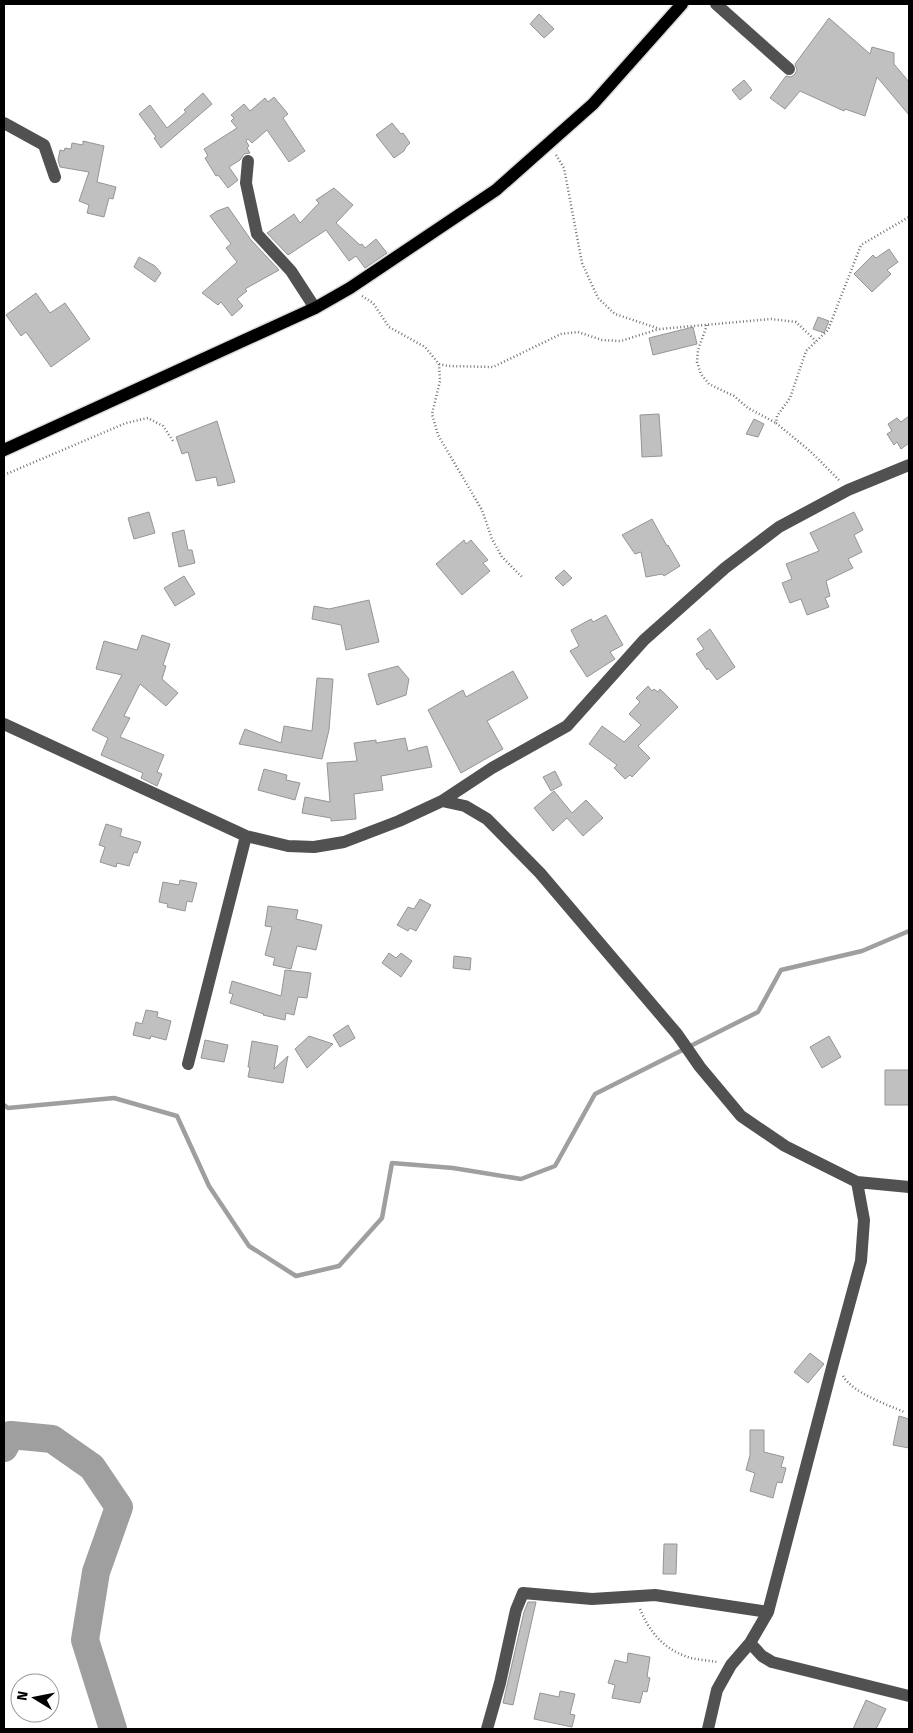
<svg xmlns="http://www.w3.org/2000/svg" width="913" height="1733" font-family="'Fira Sans',sans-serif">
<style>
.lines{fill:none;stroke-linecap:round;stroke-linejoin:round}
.stream{stroke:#9f9f9f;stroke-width:4.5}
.river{stroke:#9f9f9f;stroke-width:28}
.building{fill:#c0c0c0;stroke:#959595}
.major-casing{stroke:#dbdbdb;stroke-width:15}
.path{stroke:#737373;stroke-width:2.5;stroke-dasharray:1 2.5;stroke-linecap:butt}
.minor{stroke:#515151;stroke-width:12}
.major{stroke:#000;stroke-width:12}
</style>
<rect width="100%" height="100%" fill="#fff"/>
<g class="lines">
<!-- stream -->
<path class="stream" d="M 4,1105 L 8,1108 L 114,1098 L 177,1116 L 209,1186 L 249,1246 L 296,1276 L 339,1266 L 382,1218 L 392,1163 L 453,1168 L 521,1179 L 555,1166 L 595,1094 L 758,1012 L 781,970 L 862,951 L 909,931"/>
<!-- river -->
<path class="river" d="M 4,1448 L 11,1435 L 52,1439 L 92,1467 L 119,1507 L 96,1572 L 85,1640 L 113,1729"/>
</g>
<!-- building -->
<path class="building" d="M 539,14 L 554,29 L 544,38 L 530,24 Z
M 829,18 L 870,54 L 872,47 L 894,53 L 894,64 L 909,82 L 909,115 L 877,77 L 865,116 L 845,109 L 844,111 L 800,91 L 785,109 L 770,98 L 786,76 L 791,77 L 795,74 L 797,70 L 795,64 Z
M 744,80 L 752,90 L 740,100 L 732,90 Z
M 203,93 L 212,104 L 161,148 L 154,138 L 156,137 L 139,114 L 150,105 L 167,128 L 186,112 L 184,110 Z
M 274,97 L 288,114 L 283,118 L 305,151 L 289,162 L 267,130 L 252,143 L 248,139 L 246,141 L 249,146 L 247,148 L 250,153 L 244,154 L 240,160 L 229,167 L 238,180 L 228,188 L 218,175 L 216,176 L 205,158 L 208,156 L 204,149 L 237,128 L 231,121 L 234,118 L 231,115 L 244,104 L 250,111 L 265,98 L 268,102 Z
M 392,123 L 401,134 L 403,133 L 410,143 L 406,147 L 404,151 L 394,158 L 376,135 Z
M 83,141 L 104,146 L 97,182 L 116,187 L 113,199 L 109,198 L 104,217 L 87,213 L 89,205 L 79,201 L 89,172 L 60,167 L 58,160 L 60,150 L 64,151 L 65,148 L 71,149 L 72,143 L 83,145 Z
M 334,188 L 353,205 L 336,223 L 360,245 L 362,244 L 365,248 L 376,239 L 387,253 L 365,268 L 356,256 L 349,261 L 326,230 L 288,255 L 267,233 L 294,214 L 300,223 L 319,203 L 316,200 Z
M 228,207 L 251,240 L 279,270 L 245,289 L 247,291 L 237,299 L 243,306 L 232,316 L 221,302 L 218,305 L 202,293 L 237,262 L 226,248 L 231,244 L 210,216 L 217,211 Z
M 889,249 L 898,262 L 887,270 L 891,274 L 872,292 L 854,274 L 873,255 L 876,258 Z
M 139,257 L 155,266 L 161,273 L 155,282 L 134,267 Z
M 36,293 L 50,313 L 65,303 L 90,339 L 51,367 L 26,332 L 21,336 L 6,315 Z
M 818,317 L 829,321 L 824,333 L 813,329 Z
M 693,327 L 697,344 L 653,355 L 649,338 Z
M 659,414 L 662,456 L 642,457 L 640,415 Z
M 909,416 L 909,443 L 901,449 L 897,442 L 894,445 L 887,434 L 892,431 L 888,424 L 897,418 L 901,422 Z
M 754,419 L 764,424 L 758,437 L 746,434 Z
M 217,421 L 235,482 L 218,486 L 216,477 L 196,481 L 188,452 L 182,454 L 176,437 Z
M 149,512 L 155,533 L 134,539 L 128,518 Z
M 854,512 L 863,530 L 854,535 L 862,552 L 848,559 L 853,568 L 826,581 L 830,596 L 825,598 L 829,607 L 807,615 L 801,599 L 790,603 L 782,583 L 792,579 L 786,564 L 819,551 L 810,533 Z
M 652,519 L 667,546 L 668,545 L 680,566 L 664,576 L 662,574 L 646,577 L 641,552 L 635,554 L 622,535 Z
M 184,530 L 188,550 L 192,550 L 195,563 L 179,567 L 172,533 Z
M 464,540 L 466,544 L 471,540 L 488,560 L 483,563 L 490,571 L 462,595 L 436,564 Z
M 564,570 L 572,578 L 563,586 L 555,578 Z
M 184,576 L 195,594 L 175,606 L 164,588 Z
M 369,600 L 379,642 L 346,650 L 341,625 L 312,619 L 314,606 L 329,609 Z
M 606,615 L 623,645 L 610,652 L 615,659 L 587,677 L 570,651 L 579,646 L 571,630 L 591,619 L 593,622 Z
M 710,629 L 735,667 L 717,680 L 708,668 L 707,670 L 696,654 L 704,649 L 697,639 Z
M 142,635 L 170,644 L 163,665 L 166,666 L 162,679 L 178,693 L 166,706 L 140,684 L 124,716 L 130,718 L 120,737 L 164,755 L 157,772 L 162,774 L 157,786 L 141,778 L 143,773 L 101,755 L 108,738 L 92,730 L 122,675 L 96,669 L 104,641 L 137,650 Z
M 398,666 L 409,679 L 406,695 L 377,705 L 368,674 Z
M 513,671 L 528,698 L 487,721 L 503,749 L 461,773 L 428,710 L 463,690 L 466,697 Z
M 317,678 L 333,679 L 329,730 L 322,759 L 239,744 L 245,729 L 281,743 L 284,726 L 312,731 Z
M 648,686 L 652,691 L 654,689 L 658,692 L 660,689 L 678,707 L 638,746 L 650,758 L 632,777 L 630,775 L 625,779 L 614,768 L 617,765 L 589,744 L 602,726 L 624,742 L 641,725 L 629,714 L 640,702 L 636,698 Z
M 405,738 L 408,751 L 427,746 L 432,767 L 381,776 L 383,790 L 354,794 L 356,819 L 331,821 L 331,818 L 302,813 L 305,797 L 330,802 L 327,763 L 357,761 L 354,743 L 376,740 L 376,743 Z
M 264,769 L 287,775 L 286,780 L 300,783 L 295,800 L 258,790 Z
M 555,771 L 562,785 L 551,791 L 543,777 Z
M 554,791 L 572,813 L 586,800 L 603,818 L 583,836 L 567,818 L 553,831 L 534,808 Z
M 106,824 L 122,829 L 120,836 L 141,842 L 137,853 L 134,852 L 129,866 L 117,863 L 116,867 L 100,862 L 105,847 L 99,845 Z
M 180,880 L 197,883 L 192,902 L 187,901 L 185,911 L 167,907 L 168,904 L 159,902 L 163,882 L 179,885 Z
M 420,899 L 431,905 L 416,931 L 410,928 L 408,931 L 397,925 L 408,907 L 414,909 Z
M 268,906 L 298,910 L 296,919 L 322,925 L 316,950 L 297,946 L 291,969 L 273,965 L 275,958 L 265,955 L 272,927 L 265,926 Z
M 389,953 L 396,958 L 401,953 L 412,961 L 401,977 L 382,963 Z
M 454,956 L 471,958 L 470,970 L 453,968 Z
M 285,970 L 311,973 L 307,998 L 298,997 L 294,1015 L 286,1013 L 285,1020 L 263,1015 L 264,1014 L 230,1003 L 233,994 L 229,993 L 232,981 L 281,996 Z
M 146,1010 L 158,1012 L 157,1017 L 171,1021 L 166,1040 L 151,1036 L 150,1039 L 133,1035 L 136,1022 L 142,1024 Z
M 348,1025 L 355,1038 L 340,1047 L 333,1035 Z
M 309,1036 L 333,1044 L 307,1068 L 295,1049 Z
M 829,1036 L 841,1057 L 822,1068 L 810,1047 Z
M 205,1040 L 228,1045 L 224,1062 L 201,1058 Z
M 252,1041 L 278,1046 L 274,1069 L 288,1056 L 283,1083 L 248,1077 L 250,1067 L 248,1067 Z
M 885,1070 L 909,1070 L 909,1105 L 885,1105 Z
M 810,1353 L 824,1364 L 808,1383 L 794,1372 Z
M 899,1416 L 909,1419 L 909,1448 L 893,1445 Z
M 750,1430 L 764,1430 L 764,1452 L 784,1457 L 781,1467 L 786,1468 L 782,1483 L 777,1482 L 773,1498 L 750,1491 L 755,1473 L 746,1470 L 750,1455 Z
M 664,1544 L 677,1544 L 676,1574 L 663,1574 Z
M 528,1602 L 536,1602 L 513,1705 L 503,1703 L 524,1612 Z
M 628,1653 L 650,1657 L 647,1677 L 650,1678 L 647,1692 L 643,1691 L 640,1703 L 612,1698 L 615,1685 L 608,1683 L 615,1660 L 627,1663 Z
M 560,1691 L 575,1694 L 570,1714 L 575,1715 L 572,1727 L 534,1719 L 540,1693 L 559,1697 Z
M 866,1700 L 886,1709 L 876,1729 L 853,1729 Z"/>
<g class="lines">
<!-- major casing -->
<g class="major-casing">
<path id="major" d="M 4,450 L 315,308 L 350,288 L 496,190 L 593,104 L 682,4"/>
</g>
<!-- path -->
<path class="path" d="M 556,155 L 564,168 L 582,263 L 598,298 L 615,314 L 660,329 L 771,319 L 796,322 L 816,341
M 362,296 L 373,303 L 389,327 L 425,347 L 439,364 L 440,381 L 432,414 L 438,435 L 482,510 L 492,539 L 502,557 L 522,577
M 707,325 L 698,350 L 697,362 L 701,374 L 709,384 L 734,396 L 748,408 L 776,423
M 439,364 L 448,366 L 493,367 L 561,334 L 578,332 L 602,340 L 621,341 L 659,329
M 4,475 L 126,423 L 148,418 L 163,426 L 173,441
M 839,480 L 810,451 L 776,423 L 777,416 L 790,398 L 806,351 L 828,330 L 861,245 L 909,217
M 843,1376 C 853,1393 886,1404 904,1412
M 640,1609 C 649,1631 663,1648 685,1656 C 695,1660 707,1660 717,1662"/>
<!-- minor -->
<path class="minor" d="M 716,4 L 789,69
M 4,123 L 44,145 L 55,177
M 248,161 L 246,183 L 257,234 L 291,271 L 315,308
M 4,724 L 246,836 L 288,846 L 314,847 L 344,842 L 399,821 L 442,801 L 465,806 L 487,819 L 540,873 L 677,1034 L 700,1067 L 741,1116 L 785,1146 L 857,1182 L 909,1187
M 442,801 L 492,768 L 567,726 L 644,640 L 725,568 L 779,527 L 848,490 L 909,465
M 188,1064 L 246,836
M 750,1643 L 762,1656 L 772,1662 L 909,1696
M 487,1729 L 500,1683 L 516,1610 L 523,1593 L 592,1599 L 655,1595 L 768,1612
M 708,1729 L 717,1690 L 731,1665 L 750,1643 L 768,1612 L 834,1360 L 861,1261 L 864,1220 L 857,1182"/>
<!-- major -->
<use href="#major" class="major"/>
</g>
<!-- border -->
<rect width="913" height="1733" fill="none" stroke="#000000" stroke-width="10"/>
<!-- north arrow -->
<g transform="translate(35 1698) rotate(280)"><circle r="24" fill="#ffffff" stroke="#999999"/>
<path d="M0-4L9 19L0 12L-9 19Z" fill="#000000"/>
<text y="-8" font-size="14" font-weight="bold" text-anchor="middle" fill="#000000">N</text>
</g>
</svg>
